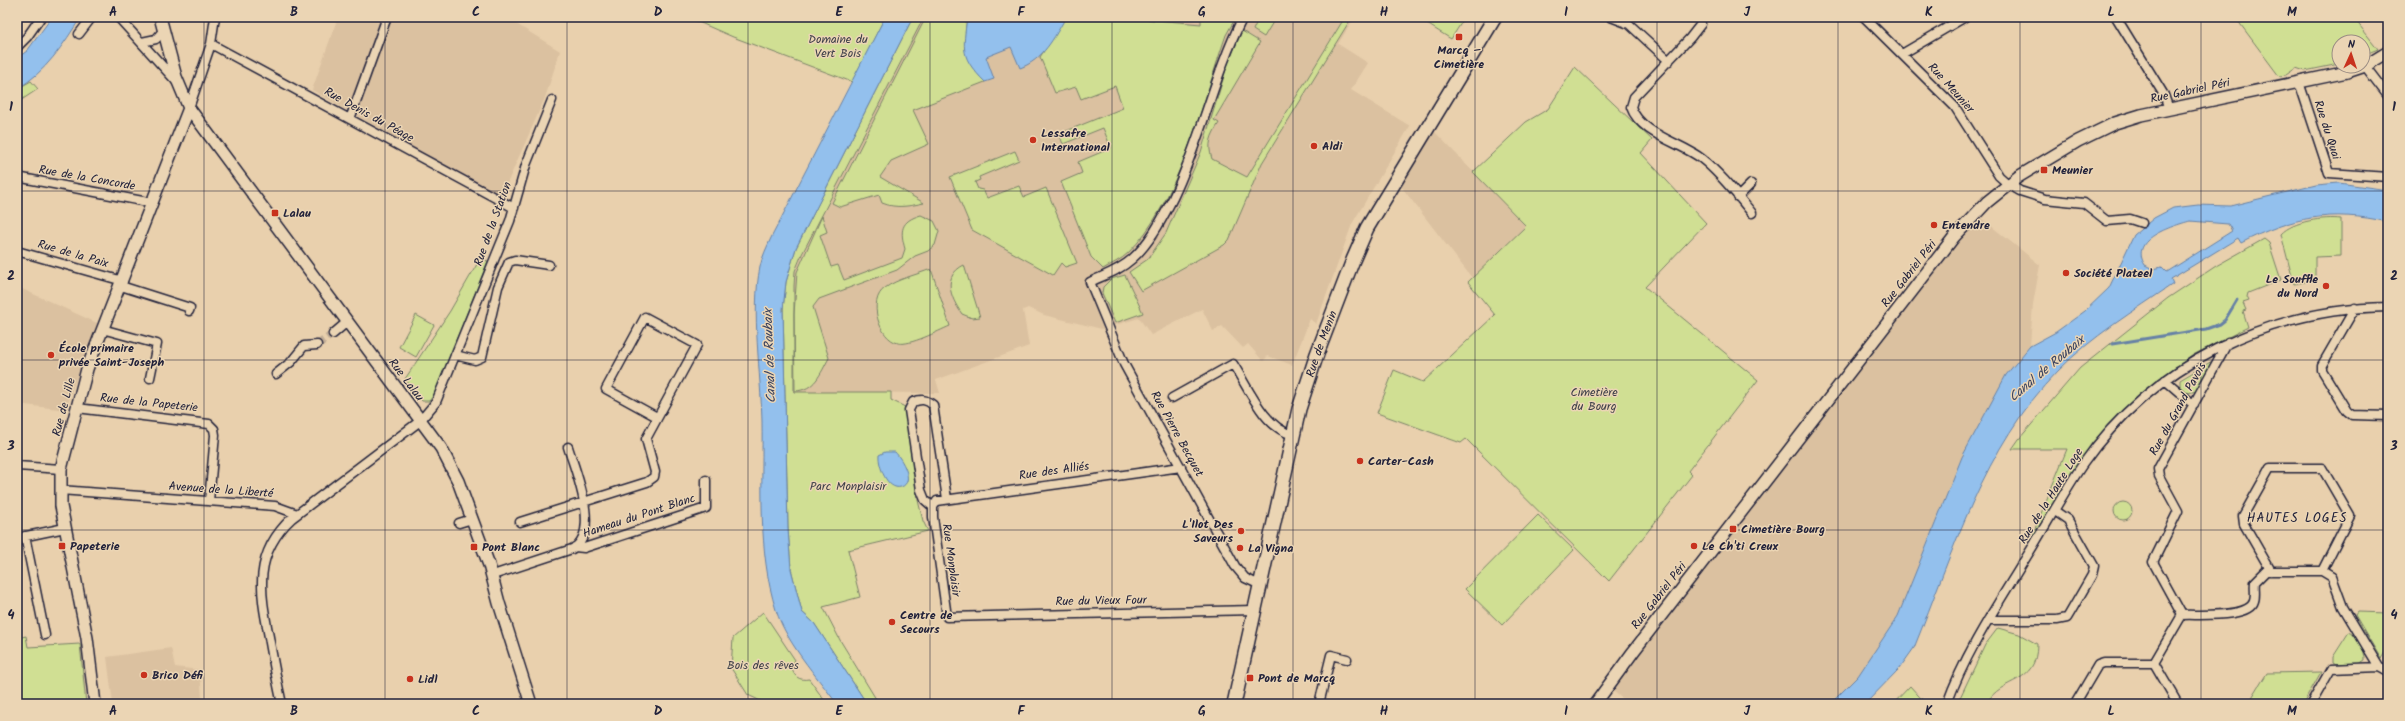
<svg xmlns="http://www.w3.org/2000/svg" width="2405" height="721" font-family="Kalam,sans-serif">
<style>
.built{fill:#dbc1a0}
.green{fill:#d0df93;stroke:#798067}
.water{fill:#93c0ed;stroke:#6681a6;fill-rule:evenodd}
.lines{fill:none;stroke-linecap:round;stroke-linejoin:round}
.stream{stroke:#6681a6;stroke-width:3}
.street-tunnel{stroke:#c1ad96;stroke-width:8;stroke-dasharray:8 4;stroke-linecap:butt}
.street-casing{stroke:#22223b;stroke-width:11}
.secondary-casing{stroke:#22223b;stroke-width:14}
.primary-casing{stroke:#22223b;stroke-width:16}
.street{stroke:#ebd5b4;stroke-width:8}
.secondary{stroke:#ebd5b4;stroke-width:11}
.primary{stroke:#ebd5b4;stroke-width:13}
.grid{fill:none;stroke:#22223b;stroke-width:1;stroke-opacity:0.55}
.poi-dot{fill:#c8321e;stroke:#ebd5b4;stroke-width:1.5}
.labels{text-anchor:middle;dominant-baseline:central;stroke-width:3;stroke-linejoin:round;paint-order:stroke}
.park-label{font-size:12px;fill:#3c3e48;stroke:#ebd5b4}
.poi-label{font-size:12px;font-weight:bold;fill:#22223b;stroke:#ebd5b4;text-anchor:start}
.street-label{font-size:12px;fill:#22223b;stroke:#ebd5b4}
.water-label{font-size:13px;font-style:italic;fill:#39425f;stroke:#ebd5b4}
.neighbourhood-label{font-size:13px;letter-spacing:1px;fill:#22223b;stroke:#ebd5b4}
.neatline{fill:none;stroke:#22223b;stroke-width:1.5}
.grid-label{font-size:13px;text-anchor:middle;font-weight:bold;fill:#22223b}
</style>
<rect width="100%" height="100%" fill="#e9d0ad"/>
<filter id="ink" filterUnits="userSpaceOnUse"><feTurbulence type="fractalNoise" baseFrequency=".025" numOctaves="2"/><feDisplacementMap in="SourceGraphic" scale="8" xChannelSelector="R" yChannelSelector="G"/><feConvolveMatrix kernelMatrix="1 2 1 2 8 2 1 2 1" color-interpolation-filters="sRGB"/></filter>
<g filter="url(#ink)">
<!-- built -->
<path class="built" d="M 338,17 L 505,17 L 560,51 L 545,98 L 501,197 L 312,90 Z
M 924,17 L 1355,17 L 1338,44 L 1368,63 L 1351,90 L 1410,126 L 1352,224 L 1316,324 L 1310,319 L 1292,365 L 1268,356 L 1263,361 L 1248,344 L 1243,348 L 1222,326 L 1213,331 L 1202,309 L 1151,335 L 1139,318 L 1102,329 L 1044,315 L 1028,308 L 1023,310 L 1029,346 L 936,380 L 940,393 L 794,392 L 793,314 L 795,271 L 822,212 Z
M 1434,131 L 1526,226 L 1472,278 L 1400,185 Z
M 1981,218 L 2040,265 L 2033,304 L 2030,346 L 2015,363 L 1962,457 L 1898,616 L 1858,676 L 1830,704 L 1629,704 L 1613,691 L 1636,659 L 1952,250 Z
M 20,288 L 99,324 L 73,387 L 66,410 L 17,404 L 17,298 Z
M 171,648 L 175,667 L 200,670 L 202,699 L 113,704 L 107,657 Z"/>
<!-- green -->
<path class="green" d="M 687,17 L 885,17 L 852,82 L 733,37 Z
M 913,17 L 924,17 L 802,254 L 795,271 L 794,286 L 794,392 L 891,392 L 891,400 L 905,407 L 917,496 L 923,521 L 928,531 L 848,550 L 860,597 L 823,607 L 840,640 L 879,704 L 867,704 L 814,623 L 802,612 L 791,569 L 788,529 L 783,309 L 786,282 L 796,248 Z
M 926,17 L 967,17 C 963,45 965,61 985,82 L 913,110 L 929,144 L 891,161 L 880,177 L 924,203 C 909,206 897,209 882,203 L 879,195 L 840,207 L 832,203 Z
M 1066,17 L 1121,17 L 1201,24 L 1201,17 L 1236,17 L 1226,35 C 1203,101 1179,203 1128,253 C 1121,260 1111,264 1103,269 L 1091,257 L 1061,182 L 1082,173 L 1078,162 L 1111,148 L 1103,128 L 1063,144 L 1059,134 L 1123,108 L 1115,86 L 1081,99 L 1076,87 L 1055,93 L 1040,57 Z
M 1259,17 L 1276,17 L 1264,37 L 1253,30 Z
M 1345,17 L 1352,17 L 1262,163 L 1229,240 L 1224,245 L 1141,291 L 1129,272 L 1148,259 L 1166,233 L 1201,152 L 1227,66 L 1242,31 L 1260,42 L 1214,120 L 1219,123 C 1211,136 1207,144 1212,159 L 1247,177 Z
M 1416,17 L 1465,17 L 1451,39 Z
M 2235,17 L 2353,17 L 2378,49 L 2363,55 L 2363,42 L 2339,42 L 2339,64 L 2305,71 L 2296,68 L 2286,75 L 2279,76 Z
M 1575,67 L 1652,140 L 1641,153 L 1706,223 L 1645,287 L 1758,380 L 1688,471 L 1692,475 L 1609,581 L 1466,439 L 1461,443 L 1377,413 L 1394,370 L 1423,382 L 1495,315 L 1468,282 L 1526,226 L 1473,172 L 1526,122 L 1548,109 Z
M 31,81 L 38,89 L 17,103 L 17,89 Z
M 1015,151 L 1019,160 L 979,177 L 980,180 L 975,182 L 978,189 L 983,190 L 987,198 L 1019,186 L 1024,197 L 1046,188 L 1077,263 L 1065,267 L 1061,263 L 1053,275 L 972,230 L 950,177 Z
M 921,215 L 934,221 L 939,231 L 935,245 L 928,251 L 915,256 L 897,270 L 819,299 L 813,307 L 829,358 C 820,374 815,390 795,391 L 794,314 L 797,272 L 822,216 L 827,232 L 820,235 L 831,267 L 838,265 L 844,280 L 902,258 L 905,249 C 900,231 900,221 921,215 Z
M 2341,219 L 2341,256 L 2315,257 L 2315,280 L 2294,284 L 2281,234 C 2293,221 2324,217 2341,219 Z
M 2264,239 L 2269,243 L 2281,280 L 2248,293 L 2247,297 L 2249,301 L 2243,303 L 2246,310 L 2243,311 L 2248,327 L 2193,355 L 2132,401 L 2100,436 L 2071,475 L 2030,541 L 2067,449 L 2012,449 L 2019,439 L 2080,368 L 2168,298 L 2216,266 Z
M 480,259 L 488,261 L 434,395 L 429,401 L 422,401 L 405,379 L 450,311 Z
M 964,265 L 980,317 L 972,318 L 962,314 C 950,297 942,276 964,265 Z
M 931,269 L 950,326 C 938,331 910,346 898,343 C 879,339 867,300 885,288 C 897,279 916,275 931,269 Z
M 1125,275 L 1143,313 L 1115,323 L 1102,293 L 1103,287 L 1111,279 Z
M 416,315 L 434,325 L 416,357 L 399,347 Z
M 2212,361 L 2197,391 L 2188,393 L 2180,389 L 2180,380 Z
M2114 511a9 9 0 1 1 18 0a9 9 0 1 1-18 0Z
M 1538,515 L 1574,550 L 1502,625 L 1465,589 Z
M 763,612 L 795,660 L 792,665 C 792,676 799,681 809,679 L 827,704 L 767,704 L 748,695 L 731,668 L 733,638 Z
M 2357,612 L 2388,613 L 2388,647 L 2381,659 L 2355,615 Z
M 1998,628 L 2019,634 L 2037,644 C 2037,687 2002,675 1986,704 L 1957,704 L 1985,645 Z
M 2349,632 C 2356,634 2366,652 2365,660 L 2359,664 L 2336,664 L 2333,662 L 2333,657 Z
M 26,636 L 28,647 L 80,644 L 86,704 L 17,704 L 17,638 Z
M 2321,672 L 2303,704 L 2248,704 L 2267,673 Z
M 1910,686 L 1926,704 L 1893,704 Z"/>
<!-- water -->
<path class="water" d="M 52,17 L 81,17 C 63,45 46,72 17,89 L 17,58 L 27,51 Z
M 885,17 L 913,17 L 796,248 L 786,282 L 783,309 L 788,529 L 791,569 L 802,612 L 814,623 L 867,704 L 837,704 C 816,675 787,644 776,610 C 757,550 763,483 762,421 C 761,374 751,311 760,267 C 762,257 767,247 771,238 Z
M 967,17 L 1066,17 C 1054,38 1043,60 1020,68 L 1011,47 L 986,57 L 994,79 L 985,82 C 960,57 963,50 967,17 Z
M 2339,183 L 2388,190 L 2388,222 C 2331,209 2292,217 2241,243 L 2238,238 L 2171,279 L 2173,284 C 2134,311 2091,337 2058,371 C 1984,446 1953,552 1914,648 L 1899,669 L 1865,704 L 1830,704 L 1858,676 L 1898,616 L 1962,457 L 2006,375 L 2030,346 L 2056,332 L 2085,311 L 2109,288 L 2134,235 L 2154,218 L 2173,208 L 2198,205 L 2230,206 L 2316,185 ZM 2190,221 L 2228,224 L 2232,231 L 2167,272 L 2162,267 L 2153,269 L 2145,265 C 2128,239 2172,226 2190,221 Z
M 885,452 L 895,452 C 901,458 916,482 901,487 C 887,491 878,465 879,455 Z"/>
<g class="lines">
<!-- stream -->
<path class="stream" d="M 2112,344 L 2206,329 L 2220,324 L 2225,320 L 2237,300"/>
<!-- street-tunnel -->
<path class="street-tunnel" d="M 317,345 L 333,334"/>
<!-- street casing -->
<g class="street-casing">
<path id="street" d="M 118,17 L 176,81
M 1243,17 C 1214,75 1201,140 1173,198 C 1162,219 1150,243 1132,259 C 1120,270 1105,275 1090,282 L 1124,364 L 1235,566 L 1245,578 L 1260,585
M 1611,17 L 1629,24 L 1669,61
M 1864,17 L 1955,107 L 1999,176 L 2008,184 L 2020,191 L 2045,199 L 2084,203 L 2107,221 L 2130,219 L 2142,223
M 2116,17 L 2164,95 L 2169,109
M 1701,24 L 1690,38 L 1634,97 L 1631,107 C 1640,134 1682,143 1702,159 C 1721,174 1737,195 1752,213
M 79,34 L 92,17
M 142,42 L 156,39 L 163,31
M 211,44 L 514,208
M 17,47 L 27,37 L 41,17
M 1902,54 L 1965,17
M 2365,66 L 2388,96
M 2299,82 L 2329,173 L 2388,177
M 189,108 L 211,44 L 215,17
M 350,119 L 387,17
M 17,177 L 153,203
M 1738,197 L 1751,184
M 17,251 L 123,281
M 121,286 L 190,308 L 189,311
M 2355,308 L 2322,365 L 2322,370 L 2347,411 L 2352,415 L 2388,416
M 102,329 L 157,344 L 150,378
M 333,334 L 347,322
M 455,355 L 475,360 L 482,357 L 498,287 L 509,262 L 515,260 L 549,265
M 276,374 L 291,362 L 304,346 L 317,345
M 2165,380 L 2194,405
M 1172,398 L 1233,364 C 1248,387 1264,428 1293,435
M 77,408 L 209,424 L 214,429 L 215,435 L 209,501
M 17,466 L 61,469
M 1181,467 L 937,501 L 933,507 L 933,517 L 947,617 L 1255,610
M 60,490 L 275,506 L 297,514
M 933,507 L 925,500 L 921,490 L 909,410 L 913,402 C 921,399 926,399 933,405 L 947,499
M 520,522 L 647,482 L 654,477 L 655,472 L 646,439 L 697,345 L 645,317 L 606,389 L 657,417
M 459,523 L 472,519
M 25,536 L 45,635
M 17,538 L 65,528
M 575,547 L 584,548 L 706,508 L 706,480
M 2271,571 L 2244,524 L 2243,516 L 2270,468 L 2322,468 L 2350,516 L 2322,571
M 493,575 L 572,549 C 602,534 575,470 568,447
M 2182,615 L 2153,562 L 2178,511 L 2159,476 L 2158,469 L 2228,342
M 1988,620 L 2057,620 L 2067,618 L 2070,613 L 2092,575 L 2094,566 L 2068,520 L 2055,511
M 2154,663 L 2178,704
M 282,704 C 277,682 273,660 269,637 C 260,591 253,554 292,518 L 420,421 L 436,402 L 510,221 L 526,165 L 552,100
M 1319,704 L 1331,655 L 1347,659
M 1947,704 C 1966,651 1998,604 2027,556 C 2046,526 2063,493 2083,464 C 2153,364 2268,309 2388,307
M 2075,704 L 2098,665 L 2104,663 L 2154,663 L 2182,615 C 2197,614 2249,619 2254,601 C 2256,596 2254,588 2255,582 L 2266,571 L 2322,571 L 2332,577 L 2343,607 L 2379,667 L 2388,672
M 2311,704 L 2331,669 L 2379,667"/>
</g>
<!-- secondary casing -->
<g class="secondary-casing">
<path id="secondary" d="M 160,17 L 176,77 L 189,108 L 441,448 L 458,481 L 489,565 L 499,603 L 531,704
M 95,704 L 87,638 L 61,506 L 61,469 L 87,369 L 189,108
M 1595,704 L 1633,652 L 1954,237 L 1987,202 L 2018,177 L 2078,141 L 2115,123 L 2141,115 L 2347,72 L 2365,66 L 2388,52"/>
</g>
<!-- primary casing -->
<g class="primary-casing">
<g id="primary">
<path id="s1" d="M 1234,704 L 1299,409 L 1317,354 L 1353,260 L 1367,228 L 1495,17"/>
</g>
</g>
<!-- street -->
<use href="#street" class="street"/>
<!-- secondary -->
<use href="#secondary" class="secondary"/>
<!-- primary -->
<use href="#primary" class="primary"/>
</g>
</g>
<!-- grid -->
<path class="grid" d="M 204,17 L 204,704M 385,17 L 385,704M 567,17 L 567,704M 748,17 L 748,704M 930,17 L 930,704M 1112,17 L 1112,704M 1293,17 L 1293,704M 1475,17 L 1475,704M 1657,17 L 1657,704M 1838,17 L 1838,704M 2020,17 L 2020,704M 2201,17 L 2201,704M 17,191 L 2388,191M 17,360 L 2388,360M 17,530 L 2388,530"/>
<!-- markers -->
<g class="poi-dot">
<rect x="1455" y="33" width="8" height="8" rx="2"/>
<circle cx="1033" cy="140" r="4"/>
<circle cx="1314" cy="146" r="4"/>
<rect x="2040" y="166" width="8" height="8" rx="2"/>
<rect x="271" y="209" width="8" height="8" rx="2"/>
<circle cx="1934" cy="225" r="4"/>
<circle cx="2066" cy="273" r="4"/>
<circle cx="2326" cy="286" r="4"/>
<circle cx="51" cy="355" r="4"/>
<circle cx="1360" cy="461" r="4"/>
<rect x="1729" y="525" width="8" height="8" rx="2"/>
<circle cx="1241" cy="531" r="4"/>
<rect x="58" y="542" width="8" height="8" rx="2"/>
<circle cx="1694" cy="546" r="4"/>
<rect x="470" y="543" width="8" height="8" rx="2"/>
<circle cx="1240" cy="548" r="4"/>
<circle cx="892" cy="622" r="4"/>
<circle cx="144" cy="675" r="4"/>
<rect x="1246" y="674" width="8" height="8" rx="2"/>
<circle cx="410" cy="679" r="4"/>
</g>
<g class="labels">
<!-- park labels -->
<g class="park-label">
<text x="838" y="39">Domaine du<tspan x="838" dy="14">Vert Bois</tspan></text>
<text x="1594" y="392">Cimetière<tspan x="1594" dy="14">du Bourg</tspan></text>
<text x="848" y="486">Parc Monplaisir</text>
<text x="763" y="665">Bois des rêves</text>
</g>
<!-- poi labels -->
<g class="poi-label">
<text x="1459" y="50" text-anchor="middle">Marcq –<tspan x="1459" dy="14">Cimetière</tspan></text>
<text x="1041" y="133">Lessafre<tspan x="1041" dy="14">International</tspan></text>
<text x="1322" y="146">Aldi</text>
<text x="2052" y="170">Meunier</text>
<text x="283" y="213">Lalau</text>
<text x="1942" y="225">Entendre</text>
<text x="2074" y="273">Société Plateel</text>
<text x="2318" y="279" text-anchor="end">Le Souffle<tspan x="2318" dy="14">du Nord</tspan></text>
<text x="59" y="348">École primaire<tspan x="59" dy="14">privée Saint-Joseph</tspan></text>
<text x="1368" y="461">Carter-Cash</text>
<text x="1233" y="524" text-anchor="end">L'Ilot Des<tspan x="1233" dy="14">Saveurs</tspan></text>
<text x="1741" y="529">Cimetière Bourg</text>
<text x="70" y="546">Papeterie</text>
<text x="1702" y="546">Le Ch'ti Creux</text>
<text x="482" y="547">Pont Blanc</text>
<text x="1248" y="548">La Vigna</text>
<text x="900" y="615">Centre de<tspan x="900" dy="14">Secours</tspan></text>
<text x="152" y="675">Brico Défi</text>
<text x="1258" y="678">Pont de Marcq</text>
<text x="418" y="679">Lidl</text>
</g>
<!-- street labels -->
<g class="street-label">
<text transform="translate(1951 88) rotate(48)">Rue Meunier</text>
<text transform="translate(2190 91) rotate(-12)">Rue Gabriel Péri</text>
<text transform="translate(369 115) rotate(29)">Rue Denis du Péage</text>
<text transform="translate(2327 130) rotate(72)">Rue du Quai</text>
<text transform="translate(87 178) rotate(10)">Rue de la Concorde</text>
<text transform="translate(493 224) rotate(-70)">Rue de la Station</text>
<text transform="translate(73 254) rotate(16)">Rue de la Paix</text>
<text transform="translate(1909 274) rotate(-52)">Rue Gabriel Péri</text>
<text stroke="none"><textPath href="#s1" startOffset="371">Rue de Menin</textPath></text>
<text transform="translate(406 380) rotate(53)">Rue Lalau</text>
<text transform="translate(149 403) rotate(6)">Rue de la Papeterie</text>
<text transform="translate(64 407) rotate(-75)">Rue de Lille</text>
<text transform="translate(2178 409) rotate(-61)">Rue du Grand Pavois</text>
<text transform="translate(1177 434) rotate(61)">Rue Pierre Becquet</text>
<text transform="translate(1054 471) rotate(-8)">Rue des Alliés</text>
<text transform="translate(221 490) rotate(4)">Avenue de la Liberté</text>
<text transform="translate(2051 496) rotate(-58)">Rue de la Haute Loge</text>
<text transform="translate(639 516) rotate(-18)">Hameau du Pont Blanc</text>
<text transform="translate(951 560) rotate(82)">Rue Monplaisir</text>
<text transform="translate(1659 596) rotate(-52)">Rue Gabriel Péri</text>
<text transform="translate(1101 601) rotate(-1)">Rue du Vieux Four</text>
</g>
<!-- water labels -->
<g class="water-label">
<text transform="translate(770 356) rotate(-92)">Canal de Roubaix</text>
<text transform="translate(2047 369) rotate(-40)">Canal de Roubaix</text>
</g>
<!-- neighbourhood labels -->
<g class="neighbourhood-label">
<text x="2297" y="518">HAUTES LOGES</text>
</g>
</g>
<!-- margin -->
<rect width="2405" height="721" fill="none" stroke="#ebd5b4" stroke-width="44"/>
<!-- north arrow -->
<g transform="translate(2351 54) rotate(3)"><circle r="19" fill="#ebd5b4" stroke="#9b8d84"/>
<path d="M0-3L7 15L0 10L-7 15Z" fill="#c8321e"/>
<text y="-6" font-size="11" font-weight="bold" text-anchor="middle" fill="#22223b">N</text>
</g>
<rect x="22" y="22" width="2361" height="677" class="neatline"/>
<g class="grid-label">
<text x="113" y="16">A</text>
<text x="294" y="16">B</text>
<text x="476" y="16">C</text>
<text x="658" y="16">D</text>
<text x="839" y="16">E</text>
<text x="1021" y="16">F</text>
<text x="1202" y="16">G</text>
<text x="1384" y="16">H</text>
<text x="1566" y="16">I</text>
<text x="1747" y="16">J</text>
<text x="1929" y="16">K</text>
<text x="2111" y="16">L</text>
<text x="2292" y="16">M</text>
<text x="11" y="111">1</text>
<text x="2394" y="111">1</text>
<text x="11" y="280">2</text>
<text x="2394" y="280">2</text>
<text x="11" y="450">3</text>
<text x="2394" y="450">3</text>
<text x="11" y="619">4</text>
<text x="2394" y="619">4</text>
<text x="113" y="715">A</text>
<text x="294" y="715">B</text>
<text x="476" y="715">C</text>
<text x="658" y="715">D</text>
<text x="839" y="715">E</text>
<text x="1021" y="715">F</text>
<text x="1202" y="715">G</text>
<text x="1384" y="715">H</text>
<text x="1566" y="715">I</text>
<text x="1747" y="715">J</text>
<text x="1929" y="715">K</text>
<text x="2111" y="715">L</text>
<text x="2292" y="715">M</text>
</g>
</svg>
